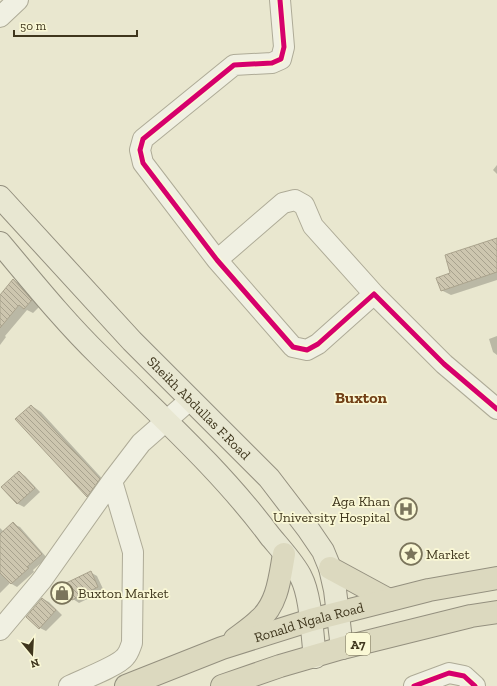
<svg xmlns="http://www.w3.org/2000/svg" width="497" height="686" font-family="'Zilla Slab',serif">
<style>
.shadow{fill:#0003}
.building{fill:url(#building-back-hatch);stroke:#aaa38d}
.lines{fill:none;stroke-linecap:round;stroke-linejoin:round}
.minor-casing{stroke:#aeab97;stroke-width:22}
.major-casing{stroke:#94907f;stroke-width:24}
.highway-casing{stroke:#94907f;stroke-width:24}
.minor{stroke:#f0f0e2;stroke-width:20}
.major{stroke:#e8e7d2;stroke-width:22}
.highway{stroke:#dcd9bf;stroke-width:22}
.cycleway-casing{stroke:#faf8d5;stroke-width:8}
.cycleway{stroke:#d6006c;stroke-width:5}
.labels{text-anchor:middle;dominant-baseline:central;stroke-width:3.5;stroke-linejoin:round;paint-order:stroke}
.shield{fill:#faf8d5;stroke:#777054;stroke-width:1}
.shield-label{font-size:13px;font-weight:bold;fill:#3f361d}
.street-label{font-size:14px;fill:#3f361d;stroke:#faf8d5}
.poi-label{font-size:14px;fill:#3f361d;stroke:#faf8d5;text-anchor:start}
.quarter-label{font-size:16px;font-weight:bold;fill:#724017;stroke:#faf8d5}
</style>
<defs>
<pattern id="building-back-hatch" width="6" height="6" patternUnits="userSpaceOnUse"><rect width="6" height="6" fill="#cdc6af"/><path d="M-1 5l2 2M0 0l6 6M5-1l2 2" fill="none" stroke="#a8a28e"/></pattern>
</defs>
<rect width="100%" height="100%" fill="#e9e7cf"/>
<!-- shadow -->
<path class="shadow" d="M 497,165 L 497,174 L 493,170 Z
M 497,240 L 497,280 L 451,295 L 441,290 L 452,274 Z
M 13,280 L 22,285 L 40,306 L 33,313 L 27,310 L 5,336 L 6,337 L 0,345 L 0,296 Z
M 497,336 L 497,355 L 493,352 L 489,339 Z
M 32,406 L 41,412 L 108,485 L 97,501 L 87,496 Z
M 19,472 L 25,476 L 40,492 L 24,507 L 18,504 L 2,487 Z
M 13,524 L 20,527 L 47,558 L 33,570 L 34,572 L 17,587 L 10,583 L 0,593 L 0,528 L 4,532 Z
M 90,572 L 97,576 L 104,591 L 79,603 L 73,599 Z
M 43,599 L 49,602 L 62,615 L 46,631 L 40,628 Z"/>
<!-- building -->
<path class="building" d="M 497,238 L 497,272 L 441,291 L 436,278 L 450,273 L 445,255 Z
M 13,279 L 32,300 L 24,309 L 19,305 L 0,328 L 0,295 Z
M 31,405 L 100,479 L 87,497 L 15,419 Z
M 19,471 L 35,488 L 17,504 L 1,487 Z
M 13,522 L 42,554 L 27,567 L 29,568 L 11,584 L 0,573 L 0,534 Z
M 91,571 L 98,587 L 72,600 L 64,584 Z
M 42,598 L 56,610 L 39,629 L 26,617 Z"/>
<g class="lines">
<!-- minor casing -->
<g class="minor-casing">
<path id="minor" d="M 280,0 L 284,47 L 281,59 L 272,63 L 234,65 L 143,139 L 140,150 L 143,163 L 217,260 L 293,347 L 307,350 L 318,344 L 374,294 L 444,364 L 497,409
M 0,17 L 18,0
M 217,260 L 283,203 L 295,200 L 304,205 L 313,226 L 374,294
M 0,630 L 42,580 L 112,481 L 141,443 L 191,399
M 69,686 C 81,680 118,666 125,657 C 129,653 130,648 132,643 L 133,552 L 112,481
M 414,686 L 449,673 L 464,676 L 475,686"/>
</g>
<!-- major casing -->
<g class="major-casing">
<g id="major">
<path id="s1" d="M 0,197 L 132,341 L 269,478 L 308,529 L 323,551 L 330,568 L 335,590 L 342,648"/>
<path d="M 0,243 C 32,281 64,321 100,356 C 158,414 221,470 270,536 C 280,548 295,564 301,577 C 311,596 312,635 315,657"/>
</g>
</g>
<!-- highway casing -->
<g class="highway-casing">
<g id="highway">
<path d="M 330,568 L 389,600"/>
<path d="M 235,639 C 243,633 252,627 259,620 C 278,604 280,576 284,554"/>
<path id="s2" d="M 126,686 L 222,648 L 311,620 L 429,590 L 497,578"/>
<path d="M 222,686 L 280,666 L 342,648 L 471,616 L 497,612"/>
</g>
</g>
<!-- minor -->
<use href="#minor" class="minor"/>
<!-- major -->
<use href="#major" class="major"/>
<!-- highway -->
<use href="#highway" class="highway"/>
<!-- cycleway casing -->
<g class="cycleway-casing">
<path id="cycleway" d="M 280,0 L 284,47 L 281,59 L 272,63 L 234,65 L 143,139 L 140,150 L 143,163 L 217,260 L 293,347 L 307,350 L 318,344 L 374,294 L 444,364 L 497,409
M 414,686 L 449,673 L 464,676 L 475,686"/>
</g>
<!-- cycleway -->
<use href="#cycleway" class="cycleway"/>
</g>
<!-- icons -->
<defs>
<g id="hospital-ring" transform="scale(1.15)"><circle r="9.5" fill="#faf8d5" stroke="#7a745b" stroke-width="1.5"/><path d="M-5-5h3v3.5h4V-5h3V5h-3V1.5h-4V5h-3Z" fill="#7a745b"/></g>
<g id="sight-ring" transform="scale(1.15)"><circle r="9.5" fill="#faf8d5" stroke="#7a745b" stroke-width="1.5"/><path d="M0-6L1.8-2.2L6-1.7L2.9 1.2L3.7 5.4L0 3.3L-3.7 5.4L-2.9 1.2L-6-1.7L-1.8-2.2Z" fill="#7a745b"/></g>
<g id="shop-ring" transform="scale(1.15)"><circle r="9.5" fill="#faf8d5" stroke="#7a745b" stroke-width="1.5"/><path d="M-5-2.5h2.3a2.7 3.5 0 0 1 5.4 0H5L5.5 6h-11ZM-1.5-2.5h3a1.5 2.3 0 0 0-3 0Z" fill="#7a745b"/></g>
</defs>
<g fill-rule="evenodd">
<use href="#hospital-ring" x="406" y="509"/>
<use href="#sight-ring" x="411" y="554"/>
<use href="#shop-ring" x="62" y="593"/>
</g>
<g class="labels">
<!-- shield labels -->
<rect class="shield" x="346" y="633" width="24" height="22" rx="3"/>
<g class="shield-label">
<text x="358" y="644">A7</text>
</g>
<!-- street labels -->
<g class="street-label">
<text stroke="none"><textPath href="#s1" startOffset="290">Sheikh Abdullas F.Road</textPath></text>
<text stroke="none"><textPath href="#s2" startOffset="194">Ronald Ngala Road</textPath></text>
</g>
<!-- poi labels -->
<g class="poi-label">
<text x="390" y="501" text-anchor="end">Aga Khan<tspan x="390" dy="16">University Hospital</tspan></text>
<text x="426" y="554">Market</text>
<text x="78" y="593">Buxton Market</text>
</g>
<!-- quarter labels -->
<g class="quarter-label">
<text x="361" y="397">Buxton</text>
</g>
</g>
<!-- north arrow -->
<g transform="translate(32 654) rotate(162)" stroke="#faf8d5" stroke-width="3" paint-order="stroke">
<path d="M0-3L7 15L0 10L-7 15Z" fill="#3f361d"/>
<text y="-6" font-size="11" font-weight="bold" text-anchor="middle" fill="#3f361d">N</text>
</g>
<!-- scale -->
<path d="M14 30v6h123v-6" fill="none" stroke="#3f361d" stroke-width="2"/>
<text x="20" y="30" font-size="12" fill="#3f361d" stroke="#faf8d5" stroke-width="3" paint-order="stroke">50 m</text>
</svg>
